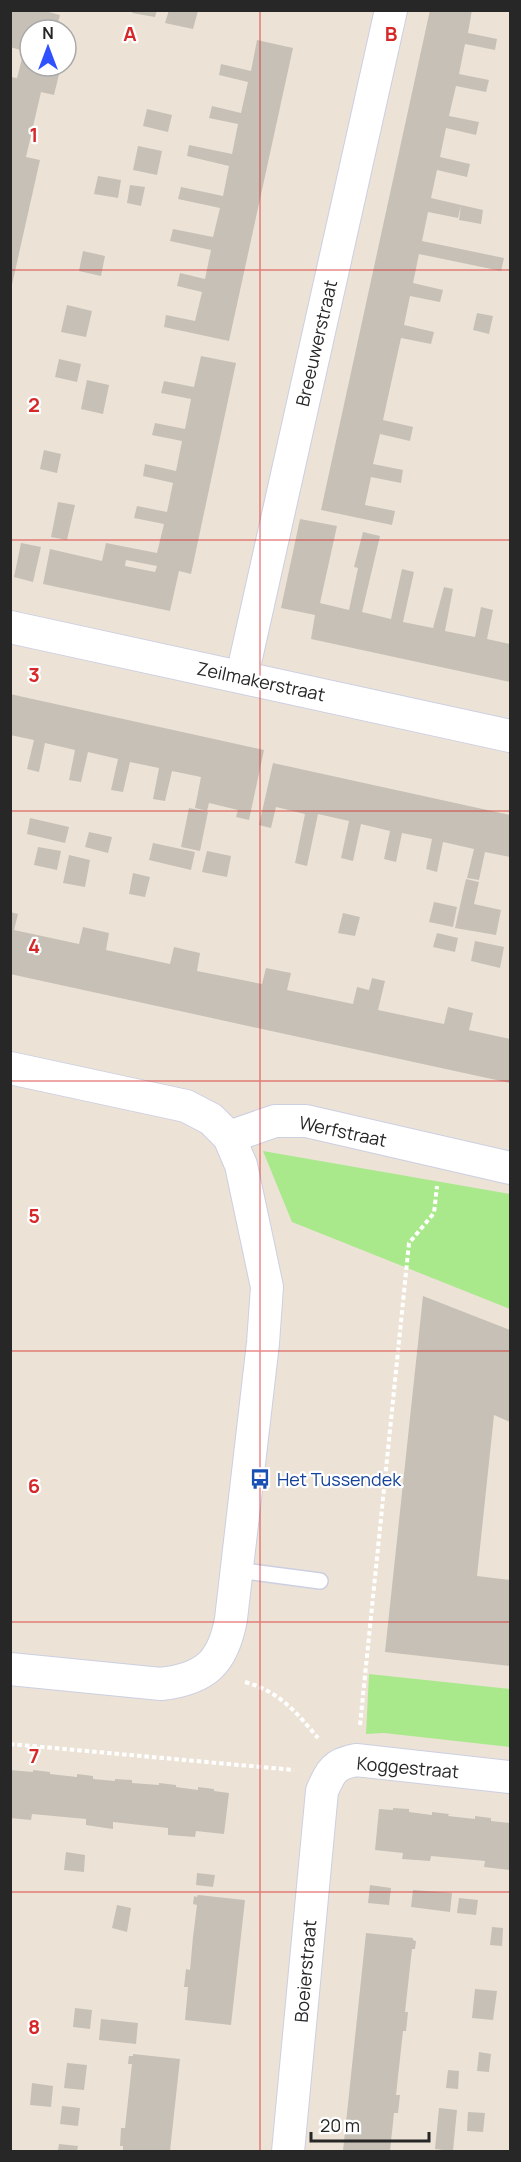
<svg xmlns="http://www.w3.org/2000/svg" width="521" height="2162" font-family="Manrope,sans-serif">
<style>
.green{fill:#a9e98c}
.building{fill:#c6c0b7;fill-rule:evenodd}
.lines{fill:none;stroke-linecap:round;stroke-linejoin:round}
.lane-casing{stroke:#cccfe2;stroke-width:18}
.street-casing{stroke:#cccfe2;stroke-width:34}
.path{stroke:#fff;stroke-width:4;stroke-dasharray:4.5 3;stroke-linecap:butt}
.lane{stroke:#fff;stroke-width:15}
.street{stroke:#fff;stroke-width:32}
.grid{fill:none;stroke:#d62828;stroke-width:1.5;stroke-opacity:0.55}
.labels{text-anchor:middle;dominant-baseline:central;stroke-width:4.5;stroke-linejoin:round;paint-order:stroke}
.street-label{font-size:18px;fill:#272727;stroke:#fff}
.transit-label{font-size:18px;fill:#164399;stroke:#fff;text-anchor:start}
.grid-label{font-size:20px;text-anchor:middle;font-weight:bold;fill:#d62828;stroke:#fff;stroke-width:4.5;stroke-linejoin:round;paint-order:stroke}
</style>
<rect width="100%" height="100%" fill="#ece3d6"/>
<!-- green -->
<path class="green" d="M 263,1151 L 510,1194 L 510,1309 L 292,1222 Z
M 369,1674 L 510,1689 L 510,1747 L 384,1733 L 366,1734 Z"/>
<!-- building -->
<path class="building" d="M 10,10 L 41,10 L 60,15 L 56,30 L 30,30 L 30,66 L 61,66 L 54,95 L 41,92 L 26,157 L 40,160 L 11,289 L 10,77 L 17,78 L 24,51 L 10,47 Z
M 133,10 L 157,10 L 155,17 L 132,13 Z
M 169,10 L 198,11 L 193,29 L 165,23 Z
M 430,10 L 472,10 L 468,33 L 497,39 L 495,50 L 465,44 L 459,74 L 489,80 L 486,92 L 456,86 L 449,116 L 479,122 L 476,135 L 446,128 L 440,157 L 470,164 L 467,177 L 437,170 L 431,198 L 461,205 L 458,218 L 428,212 L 422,241 L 504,258 L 501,271 L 419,254 L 413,283 L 443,290 L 440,302 L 410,296 L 404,325 L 434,332 L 431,344 L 401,338 L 383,420 L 413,427 L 410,441 L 380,434 L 373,464 L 403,470 L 401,483 L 371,477 L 365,505 L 395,511 L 392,525 L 321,510 Z
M 257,40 L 293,48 L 229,341 L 164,327 L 166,315 L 195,321 L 202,292 L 177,286 L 180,273 L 205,279 L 211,250 L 170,241 L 173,229 L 213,237 L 220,208 L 178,199 L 181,187 L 223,196 L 229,166 L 187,156 L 189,145 L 232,154 L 238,124 L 209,118 L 212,106 L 241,113 L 248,82 L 219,75 L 221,64 L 251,71 Z
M 147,109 L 172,115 L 168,132 L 143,126 Z
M 138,146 L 162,151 L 157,175 L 133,170 Z
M 98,176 L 121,180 L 118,198 L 94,194 Z
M 130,185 L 145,187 L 141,206 L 127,203 Z
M 461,205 L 483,210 L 481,224 L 459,220 Z
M 83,251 L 105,256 L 101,276 L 79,271 Z
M 67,305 L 92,311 L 86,337 L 61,332 Z
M 477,313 L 493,316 L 489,334 L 473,330 Z
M 201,356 L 236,363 L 191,574 L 179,571 L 170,611 L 43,584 L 50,549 L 102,561 L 106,543 L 157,553 L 164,524 L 134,518 L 137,506 L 167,512 L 173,483 L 143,476 L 145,464 L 176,471 L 182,441 L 152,435 L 155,423 L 185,429 L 191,399 L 161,393 L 164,381 L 194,387 ZM 126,560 L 157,566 L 155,572 L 125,566 Z
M 59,359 L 81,364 L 77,382 L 55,377 Z
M 87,380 L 109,385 L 103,414 L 81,409 Z
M 44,450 L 61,454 L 57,473 L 40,469 Z
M 58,502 L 75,505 L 67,540 L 51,537 Z
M 300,519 L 337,526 L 320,603 L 349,610 L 358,568 L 354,567 L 363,532 L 380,536 L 362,612 L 391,619 L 402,569 L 414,572 L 403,622 L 433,628 L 444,587 L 453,589 L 445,631 L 475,637 L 481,607 L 493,610 L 487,639 L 510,644 L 510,682 L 311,639 L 315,615 L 281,608 Z
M 21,543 L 41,547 L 33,582 L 14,577 Z
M 10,694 L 264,750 L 249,820 L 236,817 L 238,810 L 209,803 L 207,811 L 195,808 L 201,777 L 172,771 L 165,801 L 153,799 L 159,768 L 130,762 L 123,792 L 111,790 L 118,759 L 88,752 L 81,782 L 69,780 L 75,750 L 45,743 L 39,772 L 27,769 L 34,740 L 10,735 Z
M 273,763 L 510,815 L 510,857 L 485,852 L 479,880 L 467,878 L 474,849 L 443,842 L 437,872 L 426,869 L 432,839 L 402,833 L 396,862 L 384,859 L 390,831 L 361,824 L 353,861 L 341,858 L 349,821 L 318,814 L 307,866 L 295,863 L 305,814 L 276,807 L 271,828 L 259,825 Z
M 189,808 L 208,812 L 200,851 L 181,847 Z
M 30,818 L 69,827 L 65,843 L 27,834 Z
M 89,832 L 112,837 L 108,853 L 85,847 Z
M 153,843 L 195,852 L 191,870 L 149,860 Z
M 38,847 L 61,851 L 57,870 L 34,865 Z
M 207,851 L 231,856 L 227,877 L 202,872 Z
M 69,855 L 90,860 L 85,887 L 63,883 Z
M 133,873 L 150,877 L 145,897 L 129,894 Z
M 466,879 L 479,882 L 474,904 L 501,910 L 496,935 L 455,928 Z
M 434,902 L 457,907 L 453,927 L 429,922 Z
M 10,912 L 18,914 L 14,930 L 79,944 L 83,927 L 109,933 L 106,950 L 170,964 L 174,947 L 200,953 L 197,971 L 262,984 L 266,968 L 291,973 L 287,990 L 353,1004 L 357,987 L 369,990 L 372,978 L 385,981 L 378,1010 L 444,1024 L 448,1007 L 473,1013 L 469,1030 L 510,1039 L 510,1083 L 10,974 Z
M 343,913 L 360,917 L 355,936 L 338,933 Z
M 437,933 L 458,938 L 455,952 L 433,947 Z
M 475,941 L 504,947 L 500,968 L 471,961 Z
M 423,1296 L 510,1330 L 510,1422 L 494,1415 L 477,1576 L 510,1580 L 510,1666 L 385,1652 Z
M 10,1770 L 33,1772 L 33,1770 L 50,1772 L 50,1774 L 77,1777 L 77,1774 L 93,1776 L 93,1779 L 115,1781 L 115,1779 L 132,1780 L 132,1783 L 159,1785 L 159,1783 L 176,1785 L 176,1787 L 198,1790 L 198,1787 L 214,1789 L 214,1791 L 229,1793 L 224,1834 L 196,1831 L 195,1837 L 168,1835 L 168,1828 L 113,1822 L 113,1829 L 99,1827 L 86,1825 L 86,1819 L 32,1814 L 31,1820 L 10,1818 Z
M 393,1808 L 409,1809 L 409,1812 L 432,1815 L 432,1812 L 449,1814 L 448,1816 L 475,1819 L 475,1816 L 491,1818 L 491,1821 L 510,1823 L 510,1870 L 484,1867 L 485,1861 L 431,1856 L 430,1861 L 402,1859 L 403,1853 L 375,1850 L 379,1809 L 393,1810 Z
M 66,1852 L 85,1855 L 84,1872 L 64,1870 Z
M 197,1873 L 215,1875 L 213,1887 L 196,1885 Z
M 370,1885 L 391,1888 L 389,1905 L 368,1903 Z
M 413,1890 L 452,1893 L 450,1912 L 411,1907 Z
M 198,1895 L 245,1900 L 231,2025 L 185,2020 L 188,1987 L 184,1987 L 186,1969 L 190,1970 L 193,1937 L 197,1905 L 193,1904 L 194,1896 L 197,1897 Z
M 459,1898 L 478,1900 L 476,1915 L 457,1913 Z
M 117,1905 L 131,1908 L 127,1932 L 112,1928 Z
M 492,1927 L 503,1928 L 502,1946 L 490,1945 Z
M 366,1933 L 413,1938 L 413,1940 L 416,1941 L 415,1949 L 412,1949 L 405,2012 L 408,2012 L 407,2022 L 406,2031 L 403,2031 L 396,2095 L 400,2095 L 398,2113 L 394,2113 L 390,2151 L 343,2151 Z
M 475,1989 L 497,1991 L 493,2020 L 472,2018 Z
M 75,2008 L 92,2010 L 90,2029 L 73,2027 Z
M 101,2019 L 138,2023 L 136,2044 L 99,2040 Z
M 479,2052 L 491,2054 L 489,2072 L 477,2071 Z
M 133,2054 L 180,2059 L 170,2151 L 123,2151 L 123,2146 L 120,2146 L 121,2128 L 125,2128 L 132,2064 L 128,2064 L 129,2056 L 133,2056 Z
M 67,2063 L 87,2065 L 84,2090 L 64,2088 Z
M 448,2070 L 459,2071 L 458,2089 L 446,2088 Z
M 32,2083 L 53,2086 L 51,2107 L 30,2105 Z
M 62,2106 L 80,2108 L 78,2126 L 60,2124 Z
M 439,2108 L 457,2110 L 453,2151 L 435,2149 Z
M 468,2112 L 485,2113 L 483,2132 L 467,2131 Z
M 59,2144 L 78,2146 L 77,2151 L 58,2151 Z"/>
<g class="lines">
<!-- lane casing -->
<g class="lane-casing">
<path id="lane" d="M 237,1570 L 320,1581"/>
</g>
<!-- street casing -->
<g class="street-casing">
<path id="street" d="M 10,627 L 510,736
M 242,676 L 391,10
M 10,1068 L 186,1106 L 211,1119 L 229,1137 L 241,1165 L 267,1287 L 263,1343 L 231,1619 C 223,1663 205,1679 161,1684 L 10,1669
M 229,1137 L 275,1121 L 306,1121 L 510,1168
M 288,2152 L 322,1791 C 331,1771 334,1764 356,1760 L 510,1777"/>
</g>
<!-- path -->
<path class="path" d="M 245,1682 C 280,1692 295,1711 318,1738
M 360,1725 L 409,1243 L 434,1213 L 437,1186
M 10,1744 L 294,1770"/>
<!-- lane -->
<use href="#lane" class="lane"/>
<!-- street -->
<use href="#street" class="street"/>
</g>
<!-- grid -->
<path class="grid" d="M 260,10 L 260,2152M 10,270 L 510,270M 10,540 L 510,540M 10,811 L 510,811M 10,1081 L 510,1081M 10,1351 L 510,1351M 10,1622 L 510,1622M 10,1892 L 510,1892"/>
<!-- icons -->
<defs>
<g id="bus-bare" transform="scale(1.62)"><path d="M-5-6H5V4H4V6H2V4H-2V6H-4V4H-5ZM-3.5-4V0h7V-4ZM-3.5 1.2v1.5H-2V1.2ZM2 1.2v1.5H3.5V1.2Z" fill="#1a4fb4" stroke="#fff" stroke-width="2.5" paint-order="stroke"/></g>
</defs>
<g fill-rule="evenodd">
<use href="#bus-bare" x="260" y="1479"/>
</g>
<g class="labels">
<!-- street labels -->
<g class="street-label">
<text transform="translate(316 343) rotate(-77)">Breeuwerstraat</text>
<text transform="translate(261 681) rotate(12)">Zeilmakerstraat</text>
<text transform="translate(343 1131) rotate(12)">Werfstraat</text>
<text transform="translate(408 1767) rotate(5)">Koggestraat</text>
<text transform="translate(305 1971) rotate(-85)">Boeierstraat</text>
</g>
<!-- transit labels -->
<g class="transit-label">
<text x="277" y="1479">Het Tussendek</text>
</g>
</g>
<g class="grid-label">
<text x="130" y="41">A</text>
<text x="391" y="41">B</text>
<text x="34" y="142">1</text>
<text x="34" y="412">2</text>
<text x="34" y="682">3</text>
<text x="34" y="953">4</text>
<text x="34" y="1223">5</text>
<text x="34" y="1493">6</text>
<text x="34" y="1763">7</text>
<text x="34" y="2034">8</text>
</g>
<!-- border -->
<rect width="521" height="2162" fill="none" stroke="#272727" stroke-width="24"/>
<!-- north arrow -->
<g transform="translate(48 48)"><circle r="28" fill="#ffffff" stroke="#a9a9a9" stroke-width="1.5"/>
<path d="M0-4.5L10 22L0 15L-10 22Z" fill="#3051ff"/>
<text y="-9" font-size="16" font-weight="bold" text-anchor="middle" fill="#272727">N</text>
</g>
<!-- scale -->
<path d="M311 2132v9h118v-9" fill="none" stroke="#272727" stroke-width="3"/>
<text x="320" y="2132" font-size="18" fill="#272727" stroke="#ffffff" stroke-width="4.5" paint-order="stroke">20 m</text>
</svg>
